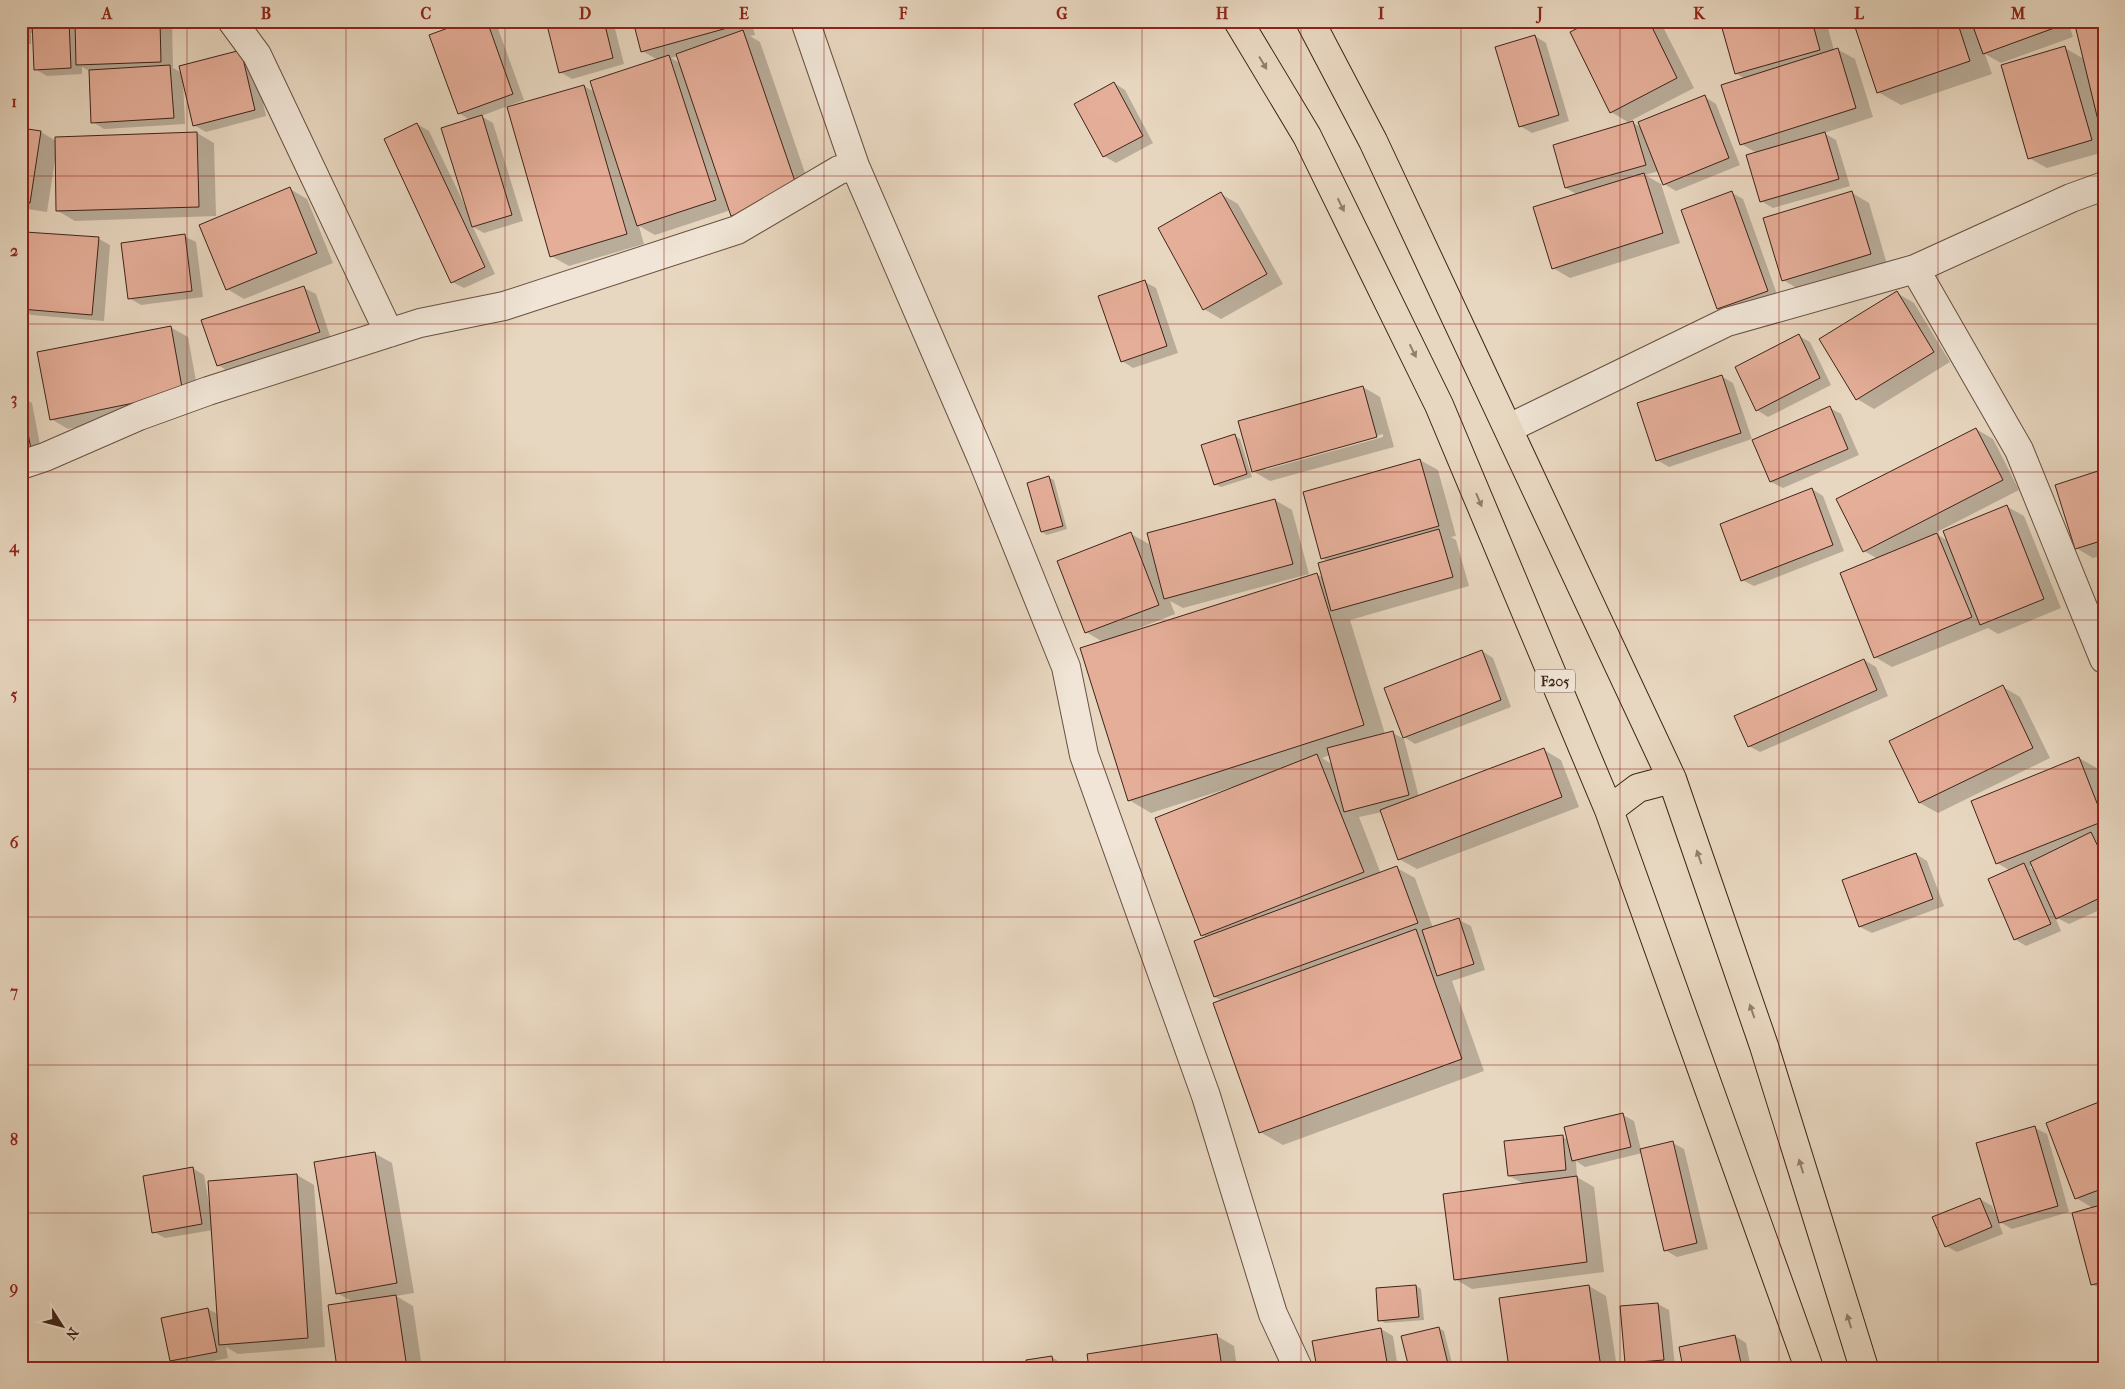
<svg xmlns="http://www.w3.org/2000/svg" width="2125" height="1389" font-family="'IM FELL French Canon',serif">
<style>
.shadow{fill:#0003;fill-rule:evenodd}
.building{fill:#e5ae99;stroke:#3f2318}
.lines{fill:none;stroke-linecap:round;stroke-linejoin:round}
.minor-casing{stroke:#695042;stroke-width:30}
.primary-casing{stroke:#3f2318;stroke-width:30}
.minor{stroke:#f0e5d6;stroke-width:28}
.primary{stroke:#e8d7c0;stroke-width:28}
.oneway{fill:#947d6c}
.grid{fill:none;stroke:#8f2418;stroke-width:1;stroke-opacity:0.55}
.labels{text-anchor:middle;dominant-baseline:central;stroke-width:5;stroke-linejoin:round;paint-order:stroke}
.shield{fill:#f0e5d6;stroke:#745d51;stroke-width:1}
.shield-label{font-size:14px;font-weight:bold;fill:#3f2318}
.neatline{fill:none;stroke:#8f2418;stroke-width:2}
.grid-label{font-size:16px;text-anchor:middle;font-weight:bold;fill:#8f2418}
</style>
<rect width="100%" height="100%" fill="#e8d7c0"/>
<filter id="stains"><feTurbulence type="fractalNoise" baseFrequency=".004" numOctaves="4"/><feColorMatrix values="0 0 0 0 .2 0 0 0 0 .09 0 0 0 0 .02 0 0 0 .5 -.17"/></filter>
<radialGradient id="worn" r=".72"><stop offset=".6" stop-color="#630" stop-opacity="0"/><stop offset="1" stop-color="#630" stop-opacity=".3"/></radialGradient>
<!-- shadow -->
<path class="shadow" d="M 21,21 L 172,21 L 173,68 L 182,73 L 180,67 L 253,58 L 266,116 L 206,132 L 194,125 L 183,81 L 185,124 L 104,129 L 93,122 L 90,71 L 82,67 L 82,74 L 47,76 L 35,69 L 33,33 L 31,33 L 31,44 L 21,44 Z
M 471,21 L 496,23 L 524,100 L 481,116 L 493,123 L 523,221 L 484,233 L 473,227 L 495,274 L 464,288 L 452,282 L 417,124 L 429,131 L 468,212 L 470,120 L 459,113 Z
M 547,21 L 613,21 L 624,64 L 572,79 L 560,72 Z
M 634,21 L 751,21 L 755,35 L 750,36 L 760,42 L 815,202 L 750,225 L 732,215 L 731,210 L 655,235 L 639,226 L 644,244 L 569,266 L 551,256 L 584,86 L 595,92 L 658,60 L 642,51 ZM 678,56 L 680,63 L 671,58 Z
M 1594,21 L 1660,21 L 1694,88 L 1628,122 L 1611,112 Z
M 1721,21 L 1826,21 L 1834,50 L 1837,49 L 1855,59 L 1873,117 L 1824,133 L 1836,140 L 1850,186 L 1773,208 L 1761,201 L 1757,153 L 1741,144 L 1745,79 L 1736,73 Z
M 1854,21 L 2068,21 L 2073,37 L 2001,63 L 1985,54 L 1992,74 L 1901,105 L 1878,92 Z
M 2104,21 L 2104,152 L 2047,168 L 2029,158 L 2065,48 L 2084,59 Z
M 1535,36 L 1546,43 L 1569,121 L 1532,133 L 1520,126 Z
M 1114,83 L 1125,90 L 1153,143 L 1116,163 L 1104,156 Z
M 1705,97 L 1716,104 L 1740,165 L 1676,191 L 1664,184 L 1659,171 L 1645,175 L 1661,184 L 1680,243 L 1570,278 L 1553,268 L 1578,195 L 1566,188 L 1633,123 L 1642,128 Z
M 21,129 L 41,132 L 56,141 L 56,138 L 197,133 L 214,143 L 216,216 L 75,221 L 58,211 L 55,160 L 47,212 L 21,208 Z
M 290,189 L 307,199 L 333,263 L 244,299 L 227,289 Z
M 1732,193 L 1743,199 L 1778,297 L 1730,315 L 1718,309 L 1683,211 Z
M 1852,193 L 1869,203 L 1887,264 L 1800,290 L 1783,280 Z
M 1221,194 L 1238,204 L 1283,284 L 1221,319 L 1204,309 Z
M 27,233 L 99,239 L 110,245 L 104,321 L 31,315 L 21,309 Z
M 184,236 L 196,242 L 203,297 L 141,305 L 129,298 Z
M 1145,282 L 1156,288 L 1178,353 L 1133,368 L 1122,361 Z
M 304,288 L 316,294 L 331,339 L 229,372 L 218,365 Z
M 1897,293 L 1914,303 L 1950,362 L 1874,409 L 1857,399 Z
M 170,327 L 188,337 L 200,403 L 68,429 L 51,419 Z
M 1799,336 L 1810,342 L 1831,385 L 1768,417 L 1757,410 Z
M 1721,376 L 1733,383 L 1752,439 L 1669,467 L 1657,460 Z
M 1363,387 L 1380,397 L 1394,447 L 1270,481 L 1253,471 ZM 1383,434 L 1383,437 L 1265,470 L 1265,467 Z
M 21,397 L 32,403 L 43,460 L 21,465 Z
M 1830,408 L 1841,414 L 1859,455 L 1783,488 L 1771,482 L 1754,441 Z
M 1976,429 L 1993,439 L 2019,490 L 1935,533 L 1948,541 L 2006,506 L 2024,516 L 2061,608 L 1998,634 L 1988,628 L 1892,667 L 1875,657 L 1878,559 L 1864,551 Z
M 1235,436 L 1240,439 L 1252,477 L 1221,487 L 1215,484 Z
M 1420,460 L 1438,470 L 1456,536 L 1451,537 L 1456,540 L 1469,586 L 1350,620 L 1385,734 L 1393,733 L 1404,739 L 1419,797 L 1544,750 L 1561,760 L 1579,807 L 1417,869 L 1399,859 L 1382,812 L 1359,817 L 1381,874 L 1397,868 L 1415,878 L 1433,928 L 1459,920 L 1471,926 L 1485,970 L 1452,981 L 1484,1071 L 1283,1145 L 1260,1132 L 1223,1001 L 1215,997 L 1195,942 L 1207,938 L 1202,935 L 1232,787 L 1151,813 L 1129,800 L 1103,642 L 1086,632 L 1131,534 L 1149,544 L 1151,550 L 1275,500 L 1292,510 L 1309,574 L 1183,608 L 1170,601 L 1175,614 L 1132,631 L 1133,633 L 1316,574 L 1324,578 L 1329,562 L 1322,558 ZM 1330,755 L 1333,765 L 1322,758 Z
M 2104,470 L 2104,555 L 2093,558 L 2076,548 Z
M 1048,477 L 1054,480 L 1067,529 L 1047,535 L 1042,532 Z
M 1812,489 L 1823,496 L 1844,551 L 1754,586 L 1742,580 Z
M 1482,651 L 1493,658 L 1511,707 L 1415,744 L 1404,737 Z
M 1864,660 L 1876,667 L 1888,696 L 1760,752 L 1749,746 Z
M 2003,687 L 2020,697 L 2050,758 L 1938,813 L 1920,803 L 1891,742 Z
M 2079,758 L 2097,768 L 2104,786 L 2104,837 L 2100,839 L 2104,843 L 2104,908 L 2069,924 L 2055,917 L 2061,931 L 2026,946 L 2015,939 L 2011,871 L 1997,863 ZM 2033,866 L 2035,871 L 2029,867 Z
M 1916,854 L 1927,861 L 1944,906 L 1872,933 L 1860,927 L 1843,881 Z
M 2104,1102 L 2104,1291 L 2092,1284 L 2093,1208 L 2076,1198 Z
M 1623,1115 L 1634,1121 L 1641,1150 L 1673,1143 L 1684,1149 L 1708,1249 L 1677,1257 L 1665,1250 L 1642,1153 L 1585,1167 L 1576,1161 L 1577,1176 L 1575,1176 L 1594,1187 L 1604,1272 L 1472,1289 L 1455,1279 L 1524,1184 L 1509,1176 L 1562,1137 L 1569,1140 Z
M 2035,1128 L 2047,1134 L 2069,1212 L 2012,1229 L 1998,1221 L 2003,1234 L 1957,1252 L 1946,1246 L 1980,1199 L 1992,1206 L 1998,1220 L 1999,1220 Z
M 374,1153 L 392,1163 L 414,1293 L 396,1296 L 413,1306 L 422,1368 L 338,1368 L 353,1302 L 337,1293 Z
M 192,1168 L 204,1175 L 209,1204 L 297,1175 L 314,1185 L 325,1347 L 238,1354 L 226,1347 L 228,1358 L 183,1367 L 171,1360 L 208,1309 L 219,1315 L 213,1230 L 165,1238 L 154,1232 Z
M 1416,1286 L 1421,1289 L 1424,1320 L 1385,1323 L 1380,1320 Z
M 1589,1286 L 1606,1296 L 1617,1368 L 1510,1368 Z
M 1658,1304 L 1669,1310 L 1675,1366 L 1636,1368 L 1626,1362 Z
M 1439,1328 L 1444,1331 L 1453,1367 L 1410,1368 Z
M 1381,1329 L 1393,1336 L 1398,1368 L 1318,1368 Z
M 1217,1336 L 1234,1346 L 1237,1368 L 1091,1368 Z
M 1735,1336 L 1746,1343 L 1751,1368 L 1684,1368 Z
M 1051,1357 L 1057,1360 L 1058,1368 L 1028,1368 Z"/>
<!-- building -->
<path class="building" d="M 32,21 L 69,21 L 71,68 L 34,70 Z
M 75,21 L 160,21 L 161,62 L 76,65 Z
M 467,21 L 487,21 L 513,94 L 458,114 L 429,35 Z
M 546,21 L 604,21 L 613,58 L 559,73 Z
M 633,21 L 737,21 L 738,25 L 641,52 Z
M 1592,21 L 1649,21 L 1677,78 L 1610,113 L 1570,32 Z
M 1720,21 L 1812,21 L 1820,50 L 1735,74 Z
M 1853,21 L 1957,21 L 1970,61 L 1877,93 Z
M 1971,21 L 2054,21 L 2057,27 L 1983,54 Z
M 2074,21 L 2104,21 L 2103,141 Z
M 743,30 L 799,193 L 731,216 L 676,54 Z
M 1535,35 L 1559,115 L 1519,127 L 1495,47 Z
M 2065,46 L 2092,140 L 2028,159 L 2001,65 Z
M 1838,48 L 1856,108 L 1740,145 L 1721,85 Z
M 241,50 L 255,110 L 193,126 L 179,66 Z
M 669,55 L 716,200 L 637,226 L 590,81 Z
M 170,65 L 174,118 L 91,123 L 89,70 Z
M 1114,82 L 1143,136 L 1103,157 L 1074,104 Z
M 584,85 L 627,234 L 550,257 L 507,107 Z
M 1705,95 L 1729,158 L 1663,185 L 1638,122 Z
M 482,115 L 512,215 L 472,227 L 441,128 Z
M 1633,121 L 1646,165 L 1565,188 L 1553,145 Z
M 417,123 L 485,267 L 451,283 L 384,139 Z
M 21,128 L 41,131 L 30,203 L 21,201 Z
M 197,132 L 199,207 L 56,211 L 55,137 Z
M 1825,132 L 1839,179 L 1760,202 L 1746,155 Z
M 1644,173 L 1663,233 L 1552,269 L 1533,207 Z
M 290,187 L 317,253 L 226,290 L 199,225 Z
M 1732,191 L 1768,291 L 1717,309 L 1681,210 Z
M 1852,191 L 1871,254 L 1782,281 L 1763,218 Z
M 1221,192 L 1267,274 L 1203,310 L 1158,228 Z
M 25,232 L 99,237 L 92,315 L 21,309 Z
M 185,234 L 192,291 L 128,299 L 121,243 Z
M 1145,280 L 1167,346 L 1121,362 L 1098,296 Z
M 304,286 L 320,332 L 217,366 L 201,320 Z
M 1897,291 L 1934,352 L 1856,400 L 1819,339 Z
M 171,326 L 183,393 L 50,420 L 37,352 Z
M 1799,334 L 1820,378 L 1756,411 L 1735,367 Z
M 1722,375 L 1741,433 L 1656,461 L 1637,403 Z
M 1363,386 L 1377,437 L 1252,472 L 1238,421 Z
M 21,398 L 32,454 L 21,456 Z
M 1830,406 L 1848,449 L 1770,482 L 1752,440 Z
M 1976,428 L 2003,480 L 1863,552 L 1836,499 Z
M 1235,434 L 1247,474 L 1214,485 L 1201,445 Z
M 1420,459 L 1439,526 L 1321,559 L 1303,492 Z
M 2104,469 L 2104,540 L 2075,549 L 2055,485 Z
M 1049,476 L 1063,526 L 1041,532 L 1027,483 Z
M 1812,488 L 1833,545 L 1741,581 L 1720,524 Z
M 1275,499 L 1293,564 L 1164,599 L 1147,533 Z
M 2007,505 L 2044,599 L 1980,625 L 1943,531 Z
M 1439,529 L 1453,577 L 1331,611 L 1318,563 Z
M 1131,532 L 1159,605 L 1085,633 L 1057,561 Z
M 1937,533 L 1972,617 L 1874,658 L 1840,573 Z
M 1317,573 L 1364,725 L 1128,801 L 1080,648 Z
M 1482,650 L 1501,700 L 1403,738 L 1384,688 Z
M 1864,659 L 1877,690 L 1748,747 L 1734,716 Z
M 2003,685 L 2033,748 L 1919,803 L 1889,741 Z
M 1393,731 L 1409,795 L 1344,812 L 1327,748 Z
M 1544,748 L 1562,797 L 1398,860 L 1380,810 Z
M 1317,754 L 1364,872 L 1201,936 L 1155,818 Z
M 2079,757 L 2104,821 L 1996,864 L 1971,801 Z
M 2091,832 L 2104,859 L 2104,896 L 2056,919 L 2030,862 Z
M 1916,853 L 1933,899 L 1859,927 L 1842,880 Z
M 2024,863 L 2051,924 L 2014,940 L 1988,879 Z
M 1397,866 L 1418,923 L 1214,997 L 1194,941 Z
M 1459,918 L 1474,964 L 1437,976 L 1422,930 Z
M 1416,929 L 1462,1059 L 1259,1133 L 1213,1003 Z
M 2104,1100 L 2104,1188 L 2075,1199 L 2046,1123 Z
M 1623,1113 L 1631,1147 L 1572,1161 L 1564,1127 Z
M 2035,1126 L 2058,1206 L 1999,1223 L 1976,1143 Z
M 1563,1135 L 1566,1170 L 1508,1176 L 1504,1141 Z
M 1673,1141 L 1697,1243 L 1664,1251 L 1640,1149 Z
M 375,1152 L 397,1283 L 336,1294 L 314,1162 Z
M 193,1167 L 202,1224 L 152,1233 L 143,1176 Z
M 297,1174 L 308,1338 L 219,1345 L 208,1181 Z
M 1577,1176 L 1587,1262 L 1454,1280 L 1443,1194 Z
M 1980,1198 L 1992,1227 L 1945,1247 L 1932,1217 Z
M 2104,1204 L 2104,1282 L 2091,1285 L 2072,1213 Z
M 1416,1285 L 1419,1317 L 1378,1321 L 1376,1288 Z
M 1589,1285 L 1601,1368 L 1509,1368 L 1499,1298 Z
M 396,1295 L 407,1368 L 337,1368 L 328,1305 Z
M 1658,1303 L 1664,1360 L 1625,1363 L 1620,1306 Z
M 208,1308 L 217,1352 L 170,1361 L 161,1318 Z
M 1439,1327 L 1448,1364 L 1433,1368 L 1409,1368 L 1401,1336 Z
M 1381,1328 L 1388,1368 L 1317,1368 L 1312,1341 Z
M 1217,1334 L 1222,1368 L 1089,1368 L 1087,1354 Z
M 1735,1335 L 1742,1368 L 1683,1368 L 1679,1347 Z
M 1052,1356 L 1054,1368 L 1027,1368 L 1026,1360 Z"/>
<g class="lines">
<!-- minor casing -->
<g class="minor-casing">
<path id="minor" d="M 232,21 L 257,55 L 389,333
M 805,21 L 855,166 L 982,459 L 1066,667 L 1084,755 L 1206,1096 L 1273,1314 L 1298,1368
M 1915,269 L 2071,198 L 2104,186
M 1509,428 L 1727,322 L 1915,269 L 2019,450 L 2104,659
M 21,465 L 45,457 L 139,416 L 208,391 L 420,323 L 504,306 L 737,230 L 839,170 L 855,166"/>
</g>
<!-- primary casing -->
<g class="primary-casing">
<path id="primary" d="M 1238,21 L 1307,136 L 1439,405 L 1609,810 L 1809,1368
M 1310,21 L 1373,141 L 1672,779 L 1764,1046 L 1864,1368
M 1609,810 L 1638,788 L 1672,779"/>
</g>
<!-- minor -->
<use href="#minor" class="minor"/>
<!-- primary -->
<use href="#primary" class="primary"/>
</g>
<!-- one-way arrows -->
<defs><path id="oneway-solid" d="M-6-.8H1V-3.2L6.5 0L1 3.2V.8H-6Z" transform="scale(1.25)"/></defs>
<g class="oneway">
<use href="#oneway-solid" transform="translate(1263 63) rotate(59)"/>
<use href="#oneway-solid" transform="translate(1341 205) rotate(64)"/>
<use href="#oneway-solid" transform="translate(1413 351) rotate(64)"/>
<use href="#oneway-solid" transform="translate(1479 500) rotate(67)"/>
<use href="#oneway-solid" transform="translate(1699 857) rotate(-109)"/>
<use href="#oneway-solid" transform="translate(1752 1011) rotate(-109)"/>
<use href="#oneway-solid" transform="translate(1801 1166) rotate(-107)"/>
<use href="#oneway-solid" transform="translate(1849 1321) rotate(-107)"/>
</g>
<!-- grid -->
<path class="grid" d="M 187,21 L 187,1368M 346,21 L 346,1368M 505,21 L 505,1368M 664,21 L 664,1368M 824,21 L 824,1368M 983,21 L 983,1368M 1142,21 L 1142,1368M 1301,21 L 1301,1368M 1461,21 L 1461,1368M 1620,21 L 1620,1368M 1779,21 L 1779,1368M 1938,21 L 1938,1368M 21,176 L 2104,176M 21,324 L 2104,324M 21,472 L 2104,472M 21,620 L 2104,620M 21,769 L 2104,769M 21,917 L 2104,917M 21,1065 L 2104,1065M 21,1213 L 2104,1213"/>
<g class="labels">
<!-- shield labels -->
<rect class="shield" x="1535" y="669.5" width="40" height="23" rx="4"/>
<g class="shield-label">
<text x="1555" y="681">F205</text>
</g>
</g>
<!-- margin -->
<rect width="2125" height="1389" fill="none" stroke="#e8d7c0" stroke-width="55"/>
<!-- north arrow -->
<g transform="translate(62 1326) rotate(126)" stroke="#f0e5d6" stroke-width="4" paint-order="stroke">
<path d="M0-4L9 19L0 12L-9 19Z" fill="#3f2318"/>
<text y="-8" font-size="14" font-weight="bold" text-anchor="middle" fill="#3f2318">N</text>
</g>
<rect x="28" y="28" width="2070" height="1334" class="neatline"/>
<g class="grid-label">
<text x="107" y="19">A</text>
<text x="266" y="19">B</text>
<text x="426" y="19">C</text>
<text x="585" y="19">D</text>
<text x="744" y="19">E</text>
<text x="903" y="19">F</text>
<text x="1062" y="19">G</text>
<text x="1222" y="19">H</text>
<text x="1381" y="19">I</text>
<text x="1540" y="19">J</text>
<text x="1699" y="19">K</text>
<text x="1859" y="19">L</text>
<text x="2018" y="19">M</text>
<text x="14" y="107">1</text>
<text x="14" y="256">2</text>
<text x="14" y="404">3</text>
<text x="14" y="552">4</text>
<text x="14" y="700">5</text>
<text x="14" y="848">6</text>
<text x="14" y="997">7</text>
<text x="14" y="1145">8</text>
<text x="14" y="1293">9</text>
</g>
<rect width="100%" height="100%" filter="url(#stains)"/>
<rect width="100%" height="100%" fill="url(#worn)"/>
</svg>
